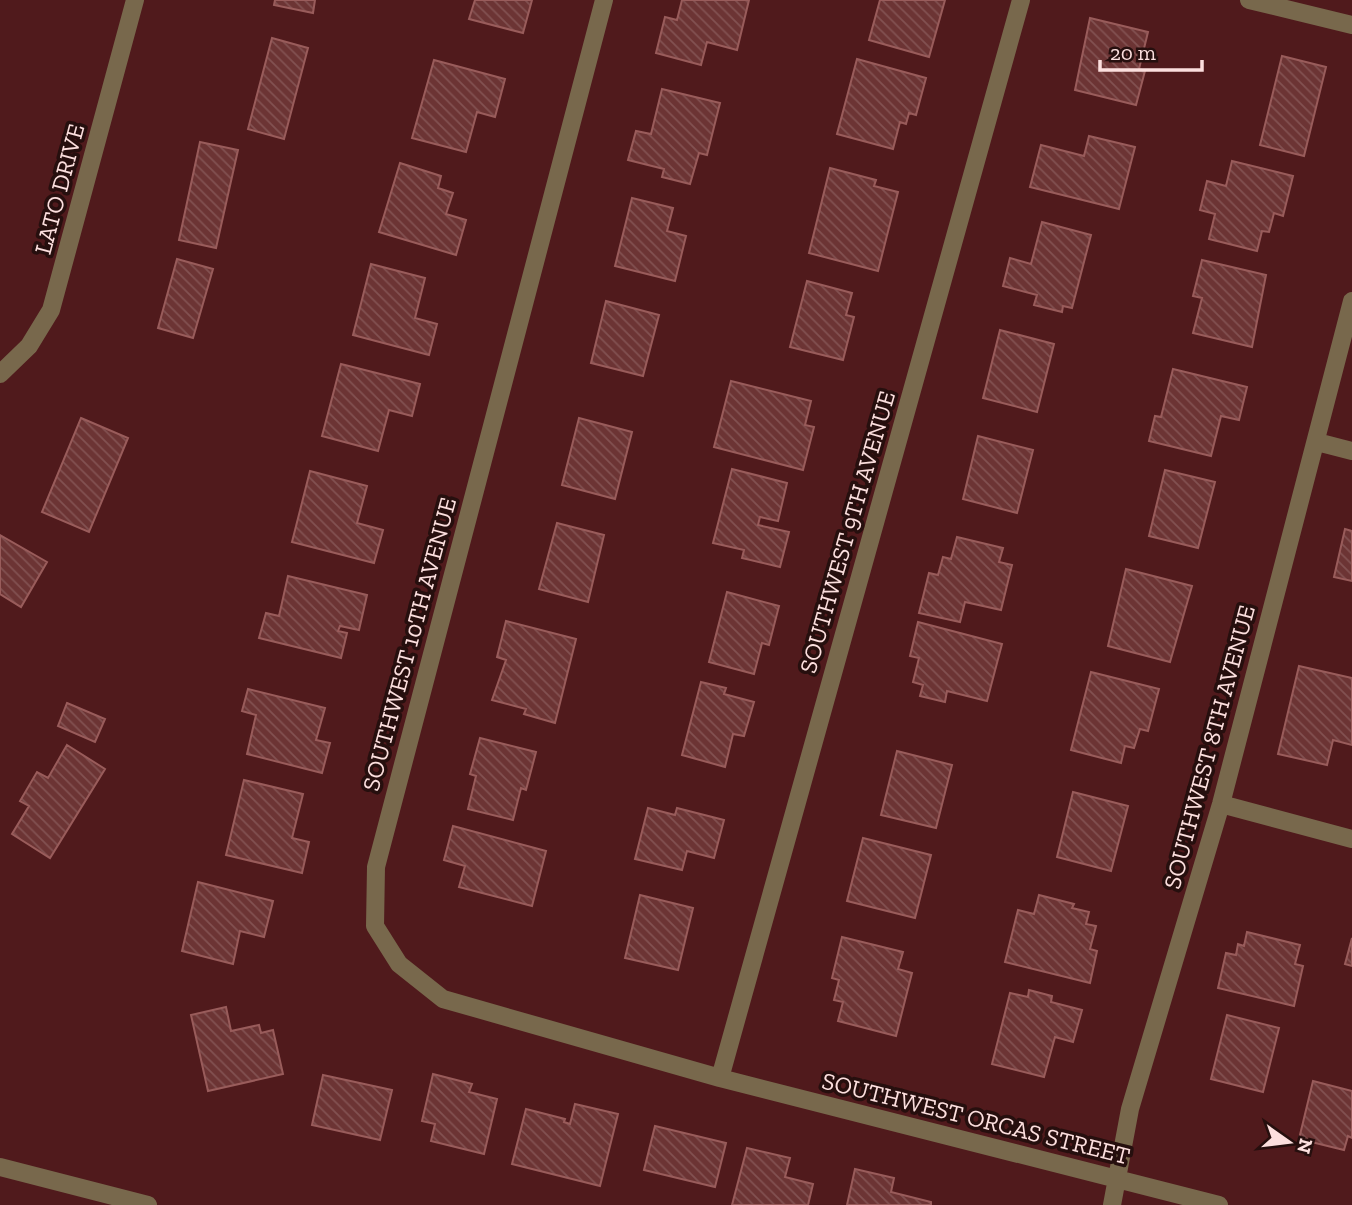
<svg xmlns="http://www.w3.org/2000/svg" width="1352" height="1205" font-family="'Zilla Slab',serif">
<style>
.building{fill:url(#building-back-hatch);stroke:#995c5b;stroke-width:2}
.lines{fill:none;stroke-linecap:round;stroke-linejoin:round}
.minor{stroke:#78684c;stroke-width:18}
.labels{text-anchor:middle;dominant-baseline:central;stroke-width:7;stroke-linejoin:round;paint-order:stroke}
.street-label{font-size:24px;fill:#fcdfde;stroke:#260f0e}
</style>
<defs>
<pattern id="building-back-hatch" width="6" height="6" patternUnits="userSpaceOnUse" patternTransform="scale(1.75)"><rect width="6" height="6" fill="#6c3434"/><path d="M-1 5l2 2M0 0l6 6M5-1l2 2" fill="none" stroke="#825151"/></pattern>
</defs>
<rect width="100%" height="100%" fill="#501a1c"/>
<!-- building -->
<path class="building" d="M 275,0 L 315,0 L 313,13 L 274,5 Z
M 475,0 L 532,0 L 523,33 L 469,19 Z
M 682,0 L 749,0 L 737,50 L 707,42 L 701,65 L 656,53 L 665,17 L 677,20 Z
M 880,0 L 945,0 L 929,57 L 869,40 Z
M 1090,18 L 1148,32 L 1139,69 L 1145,71 L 1136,105 L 1075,90 Z
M 272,38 L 308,48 L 284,139 L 248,129 Z
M 1282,56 L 1326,67 L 1304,156 L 1260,145 Z
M 857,59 L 926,78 L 916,115 L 909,113 L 906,124 L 900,122 L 893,149 L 837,134 Z
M 434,60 L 505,79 L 495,117 L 477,112 L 466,152 L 412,138 Z
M 662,89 L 720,103 L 707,155 L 699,153 L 690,184 L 662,177 L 664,169 L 628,160 L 636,131 L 651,134 Z
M 1089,136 L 1135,147 L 1119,209 L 1030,187 L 1041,145 L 1084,156 Z
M 200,142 L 238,150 L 216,248 L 179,240 Z
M 1232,161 L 1293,176 L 1283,216 L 1274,213 L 1269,232 L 1262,231 L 1257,251 L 1209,239 L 1215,214 L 1200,210 L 1207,181 L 1226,186 Z
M 400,163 L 441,176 L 438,188 L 453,193 L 446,214 L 466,220 L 456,255 L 379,232 Z
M 830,168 L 876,180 L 874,186 L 898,192 L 878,271 L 809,253 Z
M 632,198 L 673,208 L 667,231 L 686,236 L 675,281 L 615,266 Z
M 1042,222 L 1091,235 L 1072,308 L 1063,306 L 1062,312 L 1034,305 L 1037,295 L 1003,286 L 1010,258 L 1031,264 Z
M 177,259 L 213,269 L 193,338 L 158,328 Z
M 1202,260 L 1266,275 L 1252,347 L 1193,333 L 1202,298 L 1193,296 Z
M 371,264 L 425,278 L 415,318 L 437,324 L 429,355 L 353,335 Z
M 807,281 L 852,293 L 846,315 L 854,317 L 843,360 L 790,347 Z
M 606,301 L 659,315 L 643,376 L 591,363 Z
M 1000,330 L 1054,344 L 1037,412 L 983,398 Z
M 341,364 L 420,384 L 412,416 L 389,410 L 378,451 L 322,436 Z
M 1173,369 L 1247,387 L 1239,420 L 1221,416 L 1211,456 L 1149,441 L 1155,416 L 1161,417 Z
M 731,381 L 811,401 L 805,425 L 814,427 L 803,470 L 714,447 Z
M 81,418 L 128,438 L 89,532 L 42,512 Z
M 579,418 L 632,432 L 615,499 L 562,485 Z
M 978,436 L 1033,450 L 1017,513 L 963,499 Z
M 732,469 L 787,483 L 778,521 L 760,517 L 758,525 L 789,532 L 780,567 L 742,558 L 744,550 L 713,543 Z
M 1165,470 L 1215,482 L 1198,548 L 1149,536 Z
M 310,471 L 367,486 L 357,523 L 383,530 L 374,563 L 292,542 Z
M 557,523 L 604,535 L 588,602 L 539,589 Z
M 1345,529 L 1352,531 L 1352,581 L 1334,577 Z
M 0,535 L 47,562 L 21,607 L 0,594 Z
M 957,537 L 1003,548 L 999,562 L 1012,565 L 1001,610 L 965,602 L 960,622 L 919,613 L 929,573 L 938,575 L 943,557 L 951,559 Z
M 1126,569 L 1192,586 L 1170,662 L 1108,646 Z
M 288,576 L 367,595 L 359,630 L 340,626 L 338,631 L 347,633 L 341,658 L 259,638 L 266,613 L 279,616 Z
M 727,592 L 779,606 L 769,645 L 762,643 L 754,674 L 709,662 Z
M 506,621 L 576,639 L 555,723 L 524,714 L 526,709 L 492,700 L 506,660 L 497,657 Z
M 918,622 L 1002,644 L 987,701 L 947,691 L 945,702 L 920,696 L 923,685 L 913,682 L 919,658 L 910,656 Z
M 1299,666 L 1352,678 L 1352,745 L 1333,740 L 1327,765 L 1278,754 Z
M 1091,672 L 1159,689 L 1148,731 L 1140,729 L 1134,748 L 1125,746 L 1121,763 L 1071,750 Z
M 701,682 L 726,688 L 724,694 L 754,702 L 744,736 L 733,734 L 725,767 L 682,755 Z
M 248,689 L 325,708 L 316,740 L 330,743 L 322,773 L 247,754 L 256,715 L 242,711 Z
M 67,703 L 105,719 L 95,742 L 58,726 Z
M 480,738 L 536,752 L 526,790 L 521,788 L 513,820 L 468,809 L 476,776 L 470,774 Z
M 67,745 L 105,769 L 50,858 L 12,834 L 29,806 L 20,801 L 37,772 L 48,778 Z
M 897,751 L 952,765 L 936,828 L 881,815 Z
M 244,780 L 303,794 L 292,838 L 309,842 L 302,873 L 226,855 Z
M 1073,792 L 1128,806 L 1111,871 L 1057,857 Z
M 648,808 L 675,815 L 677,808 L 724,820 L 714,858 L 687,851 L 682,870 L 635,859 Z
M 453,826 L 546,851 L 532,906 L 459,887 L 465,866 L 444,860 Z
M 863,838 L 931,855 L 915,918 L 847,901 Z
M 198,882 L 273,901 L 264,937 L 240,931 L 233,964 L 182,951 Z
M 640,895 L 693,908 L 678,970 L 625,958 Z
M 1039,895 L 1074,904 L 1072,908 L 1089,912 L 1086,924 L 1096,926 L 1090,949 L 1097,951 L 1090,983 L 1005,962 L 1018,910 L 1034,914 Z
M 1247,932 L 1300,945 L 1295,964 L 1303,966 L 1294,1006 L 1218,988 L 1226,953 L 1236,955 L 1238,944 L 1244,946 Z
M 842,937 L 903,952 L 898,969 L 912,973 L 896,1036 L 838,1021 L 843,1002 L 834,1000 L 839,980 L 832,978 Z
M 1352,938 L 1352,966 L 1345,964 Z
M 1029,990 L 1052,996 L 1051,1002 L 1082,1010 L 1073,1042 L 1055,1037 L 1044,1077 L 992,1064 L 1010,993 L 1028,997 Z
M 226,1007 L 231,1031 L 259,1025 L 261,1033 L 273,1030 L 283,1074 L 208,1091 L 191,1015 Z
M 1227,1015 L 1279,1028 L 1263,1092 L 1211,1079 Z
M 433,1074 L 472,1084 L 469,1092 L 497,1099 L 484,1154 L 431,1141 L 435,1124 L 422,1121 Z
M 323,1075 L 392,1090 L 380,1140 L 312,1125 Z
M 1313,1081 L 1352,1091 L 1352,1138 L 1348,1136 L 1344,1150 L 1299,1139 Z
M 575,1104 L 618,1114 L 600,1186 L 512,1164 L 526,1109 L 565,1119 L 564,1122 L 570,1124 Z
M 655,1126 L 726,1143 L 715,1187 L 644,1170 Z
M 747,1148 L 790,1158 L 785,1177 L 813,1184 L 808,1205 L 732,1205 Z
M 855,1169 L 894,1178 L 891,1192 L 931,1202 L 931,1205 L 847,1205 Z"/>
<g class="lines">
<!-- minor -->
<path class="minor" d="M 604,0 L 376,867 L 375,926 L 399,964 L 443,999 L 720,1078 L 1219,1205
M 1249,0 L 1352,25
M 0,374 L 29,346 L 51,310 L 135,0
M 1317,442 L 1352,451
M 1221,804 L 1352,839
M 720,1078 L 1021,0
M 0,1167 L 148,1205
M 1112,1205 L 1130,1109 L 1221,804 L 1352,301"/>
</g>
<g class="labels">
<!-- street labels -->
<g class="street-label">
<text transform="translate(59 189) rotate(-75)">LATO DRIVE</text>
<text transform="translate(847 532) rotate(-74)">SOUTHWEST 9TH AVENUE</text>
<text transform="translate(409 644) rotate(-75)">SOUTHWEST 10TH AVENUE</text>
<text transform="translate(1209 747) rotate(-75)">SOUTHWEST 8TH AVENUE</text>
<text transform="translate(976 1118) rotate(14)">SOUTHWEST ORCAS STREET</text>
</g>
</g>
<!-- north arrow -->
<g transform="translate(1289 1142) rotate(104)" stroke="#260f0e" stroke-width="5" paint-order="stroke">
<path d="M0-5L12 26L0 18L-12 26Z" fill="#fcdfde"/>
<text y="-10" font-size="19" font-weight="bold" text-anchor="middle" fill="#fcdfde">N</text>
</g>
<!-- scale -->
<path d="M1100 60v10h102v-10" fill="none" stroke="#fcdfde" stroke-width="3.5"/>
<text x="1110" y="60" font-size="21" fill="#fcdfde" stroke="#260f0e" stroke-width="5" paint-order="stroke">20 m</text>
</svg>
